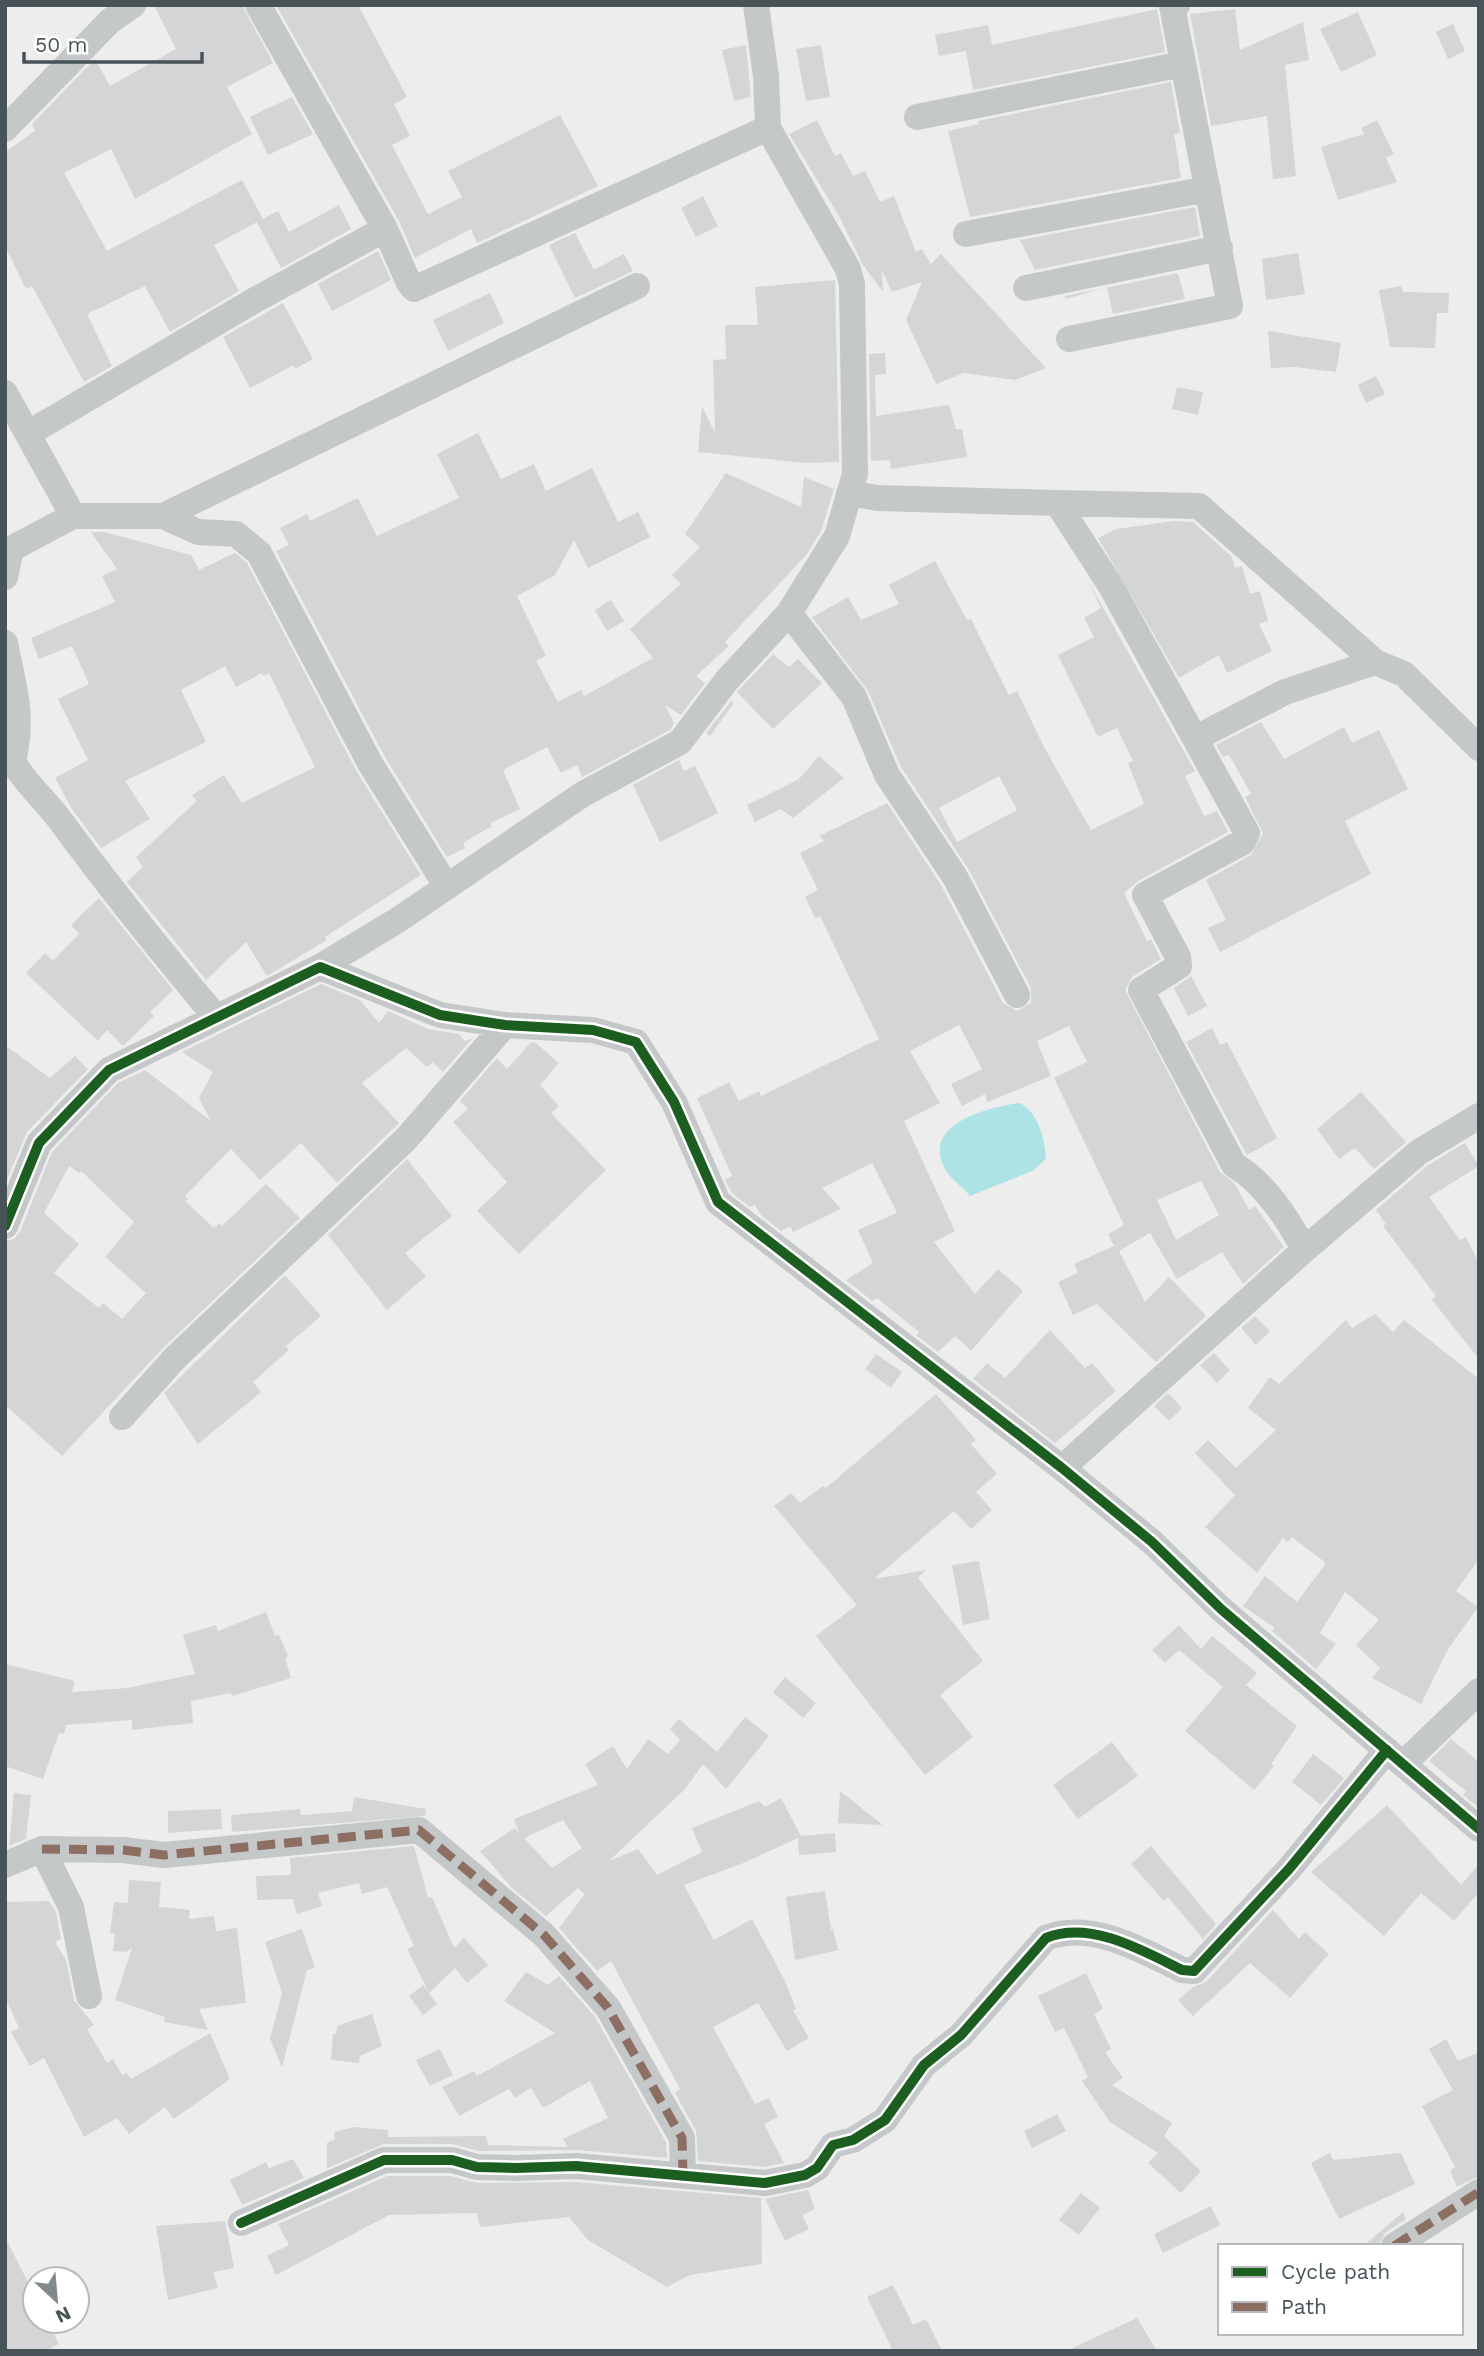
<svg xmlns="http://www.w3.org/2000/svg" width="1484" height="2356" font-family="'Work Sans',sans-serif">
<style>
.water{fill:#ade3e4}
.building{fill:#d4d5d6;fill-rule:evenodd}
.lines{fill:none;stroke-linecap:round;stroke-linejoin:round}
.minor{stroke:#c5c8c8;stroke-width:26}
.quiet{stroke:#8d6e63;stroke-width:9;stroke-dasharray:18 9;stroke-linecap:butt}
.cycleway-casing{stroke:#fff;stroke-width:15}
.cycleway{stroke:#1b5e20;stroke-width:10}
</style>
<rect width="100%" height="100%" fill="#eeeded"/>
<!-- water -->
<path class="water" d="M 1020,1103 C 1038,1112 1045,1139 1046,1159 L 1032,1171 L 970,1196 C 963,1187 948,1177 944,1167 C 923,1123 989,1107 1020,1103 Z"/>
<!-- building -->
<path class="building" d="M 154,5 L 242,5 L 273,63 L 227,87 L 252,134 L 135,199 L 111,149 L 64,173 L 107,251 L 242,180 L 263,219 L 214,245 L 239,291 L 170,332 L 145,286 L 87,314 L 112,366 L 84,382 L 32,286 L 26,289 L 5,246 L 5,152 L 35,131 L 32,124 L 95,59 L 110,86 L 176,49 Z
M 276,5 L 358,5 L 407,97 L 394,104 L 410,136 L 392,145 L 428,214 L 462,197 L 448,171 L 560,115 L 598,186 L 477,243 L 471,229 L 415,258 L 399,221 Z
M 1157,9 L 1165,52 L 973,90 L 966,51 L 939,56 L 935,35 L 988,25 L 992,45 Z
M 1235,9 L 1240,50 L 1303,22 L 1309,60 L 1285,65 L 1296,176 L 1273,179 L 1267,116 L 1211,126 L 1190,14 Z
M 1358,12 L 1377,55 L 1341,72 L 1320,29 Z
M 1453,24 L 1465,51 L 1448,59 L 1436,32 Z
M 746,45 L 751,97 L 734,101 L 722,50 Z
M 821,45 L 830,97 L 806,101 L 796,49 Z
M 1171,82 L 1180,133 L 1174,134 L 1181,178 L 970,217 L 948,131 L 979,124 L 978,121 Z
M 292,97 L 313,134 L 268,155 L 250,117 Z
M 817,120 L 835,156 L 841,153 L 853,176 L 865,171 L 880,202 L 894,196 L 916,252 L 922,249 L 931,264 L 941,254 L 1046,368 L 1015,380 L 964,373 L 936,384 L 906,320 L 922,282 L 892,292 L 882,271 L 883,292 L 863,265 L 839,216 L 789,134 Z
M 1377,120 L 1394,154 L 1386,158 L 1397,182 L 1338,200 L 1321,147 L 1364,134 L 1361,128 Z
M 703,196 L 718,226 L 696,237 L 681,208 Z
M 339,205 L 351,229 L 281,268 L 257,222 L 278,211 L 289,232 Z
M 1195,207 L 1200,236 L 1035,270 L 1020,240 Z
M 575,233 L 594,270 L 624,254 L 633,271 L 575,298 L 549,245 Z
M 378,251 L 391,280 L 332,311 L 318,284 Z
M 1298,253 L 1305,294 L 1266,300 L 1262,259 Z
M 1178,273 L 1185,299 L 1113,314 L 1107,287 L 1066,299 L 1065,296 Z
M 835,280 L 839,462 L 805,463 L 698,452 L 702,406 L 715,433 L 713,360 L 726,359 L 725,325 L 758,325 L 755,287 Z
M 1401,286 L 1403,292 L 1449,293 L 1448,313 L 1437,313 L 1435,348 L 1390,347 L 1379,290 Z
M 490,293 L 504,323 L 448,351 L 433,320 Z
M 283,303 L 313,359 L 295,369 L 294,365 L 250,388 L 223,337 Z
M 1268,331 L 1341,343 L 1336,372 L 1295,367 L 1271,368 Z
M 885,353 L 886,374 L 875,375 L 876,416 L 949,405 L 956,429 L 962,429 L 967,457 L 891,469 L 890,460 L 871,461 L 869,354 Z
M 1376,376 L 1385,394 L 1366,403 L 1358,385 Z
M 1177,387 L 1203,392 L 1198,415 L 1172,409 Z
M 478,433 L 501,479 L 534,464 L 546,491 L 592,468 L 618,522 L 638,512 L 650,537 L 588,568 L 574,540 L 555,575 L 517,596 L 546,656 L 536,661 L 558,702 L 581,690 L 584,696 L 653,658 L 630,629 L 681,584 L 672,575 L 700,547 L 685,534 L 726,473 L 801,507 L 804,477 L 834,489 L 821,531 L 807,554 L 725,642 L 729,646 L 696,676 L 705,683 L 681,715 L 665,705 L 674,723 L 670,730 L 582,777 L 577,765 L 561,773 L 547,747 L 503,770 L 520,809 L 490,823 L 492,826 L 463,843 L 465,848 L 447,857 L 385,757 L 276,551 L 289,545 L 280,528 L 307,514 L 310,521 L 358,498 L 377,536 L 459,498 L 437,454 Z
M 1174,521 L 1193,522 L 1232,557 L 1235,568 L 1242,566 L 1250,594 L 1260,591 L 1268,621 L 1259,624 L 1272,651 L 1227,673 L 1219,655 L 1179,678 L 1098,538 L 1116,529 Z
M 91,532 L 104,532 L 191,555 L 199,570 L 235,553 L 247,563 L 357,772 L 421,875 L 325,937 L 327,940 L 267,976 L 246,942 L 206,980 L 127,882 L 143,867 L 136,857 L 197,801 L 192,795 L 224,775 L 242,803 L 315,767 L 269,673 L 263,676 L 262,673 L 236,687 L 225,666 L 181,690 L 206,742 L 125,781 L 150,819 L 101,848 L 72,809 L 55,778 L 88,760 L 58,699 L 89,684 L 72,646 L 39,659 L 31,638 L 115,602 L 102,576 L 117,569 Z
M 935,561 L 967,620 L 971,619 L 1009,695 L 1017,691 L 1044,747 L 1091,830 L 1144,804 L 1128,763 L 1133,761 L 1117,728 L 1098,737 L 1058,655 L 1094,637 L 1084,618 L 1101,608 L 1087,579 L 1195,771 L 1185,776 L 1204,816 L 1217,811 L 1228,832 L 1138,881 L 1124,893 L 1147,941 L 1151,939 L 1161,959 L 1132,977 L 1125,990 L 1220,1172 L 1235,1184 L 1249,1210 L 1255,1206 L 1284,1247 L 1243,1284 L 1222,1252 L 1177,1279 L 1150,1233 L 1119,1251 L 1145,1302 L 1169,1277 L 1206,1316 L 1156,1362 L 1097,1304 L 1073,1315 L 1058,1282 L 1078,1273 L 1074,1264 L 1114,1246 L 1108,1234 L 1124,1225 L 1054,1078 L 1087,1062 L 1069,1026 L 1037,1041 L 1051,1076 L 987,1102 L 985,1094 L 962,1106 L 951,1084 L 982,1069 L 959,1025 L 910,1051 L 940,1103 L 904,1121 L 955,1231 L 934,1242 L 975,1294 L 998,1269 L 1023,1291 L 971,1351 L 955,1336 L 938,1352 L 916,1335 L 919,1332 L 877,1298 L 872,1301 L 846,1280 L 873,1263 L 858,1230 L 897,1213 L 872,1163 L 822,1188 L 841,1209 L 793,1232 L 790,1226 L 781,1231 L 761,1215 L 755,1205 L 750,1207 L 732,1193 L 725,1180 L 732,1176 L 697,1098 L 729,1082 L 739,1101 L 759,1091 L 761,1096 L 879,1039 L 820,916 L 815,918 L 805,897 L 818,890 L 800,853 L 824,841 L 819,836 L 887,803 L 941,885 L 1003,1003 L 1017,1011 L 1031,1003 L 1031,988 L 969,870 L 901,767 L 868,691 L 812,617 L 848,597 L 861,620 L 899,604 L 889,585 ZM 999,776 L 1017,810 L 957,842 L 939,808 ZM 1201,1181 L 1219,1215 L 1176,1240 L 1157,1200 Z
M 611,600 L 624,621 L 607,631 L 595,610 Z
M 773,654 L 789,667 L 798,659 L 822,683 L 773,729 L 737,692 Z
M 731,701 L 734,703 L 710,736 L 706,733 Z
M 1261,722 L 1284,759 L 1344,727 L 1352,743 L 1379,730 L 1408,789 L 1345,821 L 1371,874 L 1220,952 L 1208,928 L 1226,920 L 1206,880 L 1251,855 L 1263,833 L 1245,797 L 1251,794 L 1231,758 L 1228,755 L 1223,757 L 1216,745 Z
M 819,756 L 844,778 L 793,818 L 781,809 L 755,822 L 747,805 L 799,779 Z
M 679,760 L 684,771 L 695,766 L 718,813 L 660,842 L 633,785 Z
M 99,898 L 173,990 L 150,1012 L 154,1016 L 123,1046 L 107,1030 L 98,1041 L 26,973 L 45,953 L 53,961 L 79,934 L 71,925 Z
M 1191,976 L 1207,1006 L 1188,1016 L 1174,988 Z
M 321,984 L 360,1000 L 379,1023 L 388,1011 L 428,1029 L 459,1034 L 465,1041 L 473,1038 L 443,1072 L 433,1062 L 427,1067 L 406,1048 L 362,1083 L 399,1123 L 337,1183 L 301,1143 L 260,1180 L 231,1149 L 185,1196 L 188,1199 L 185,1201 L 214,1228 L 219,1223 L 222,1226 L 266,1184 L 300,1218 L 164,1347 L 62,1456 L 5,1405 L 5,1241 L 14,1239 L 20,1232 L 52,1152 L 118,1083 L 145,1070 L 211,1121 L 199,1098 L 213,1072 L 182,1052 ZM 69,1166 L 79,1173 L 81,1171 L 134,1222 L 105,1257 L 146,1293 L 122,1319 L 103,1303 L 99,1308 L 54,1273 L 79,1244 L 44,1213 Z
M 1212,1028 L 1220,1045 L 1227,1042 L 1277,1138 L 1247,1155 L 1186,1042 Z
M 531,1042 L 536,1043 L 559,1063 L 540,1085 L 559,1106 L 551,1113 L 606,1170 L 519,1254 L 477,1211 L 507,1182 L 453,1122 L 468,1109 L 460,1101 L 497,1058 L 507,1069 Z
M 5,1045 L 50,1078 L 75,1056 L 88,1069 L 27,1132 L 5,1184 Z
M 1361,1092 L 1406,1142 L 1374,1169 L 1355,1148 L 1339,1159 L 1317,1129 Z
M 1465,1143 L 1479,1166 L 1429,1197 L 1460,1240 L 1466,1237 L 1479,1263 L 1479,1359 L 1432,1300 L 1436,1296 L 1383,1226 L 1386,1224 L 1376,1210 L 1428,1165 Z
M 407,1159 L 452,1216 L 405,1253 L 426,1276 L 387,1310 L 328,1235 Z
M 285,1275 L 321,1316 L 286,1346 L 289,1350 L 253,1382 L 261,1392 L 198,1444 L 164,1393 Z
M 1375,1314 L 1393,1332 L 1404,1320 L 1479,1379 L 1479,1559 L 1456,1591 L 1478,1607 L 1448,1649 L 1421,1704 L 1372,1678 L 1380,1668 L 1356,1645 L 1379,1620 L 1345,1592 L 1320,1633 L 1336,1644 L 1316,1669 L 1272,1631 L 1275,1628 L 1243,1606 L 1265,1576 L 1297,1602 L 1326,1563 L 1292,1537 L 1287,1542 L 1283,1538 L 1257,1573 L 1205,1527 L 1235,1495 L 1195,1453 L 1208,1440 L 1236,1468 L 1276,1430 L 1248,1408 L 1270,1377 L 1279,1384 L 1346,1320 L 1352,1328 Z
M 1255,1316 L 1270,1331 L 1256,1345 L 1241,1328 Z
M 1050,1330 L 1085,1368 L 1092,1363 L 1116,1391 L 1055,1443 L 973,1379 L 987,1363 L 1005,1378 Z
M 1214,1353 L 1230,1370 L 1217,1383 L 1200,1365 Z
M 876,1354 L 902,1372 L 891,1388 L 865,1369 Z
M 1168,1393 L 1182,1408 L 1169,1421 L 1154,1406 Z
M 936,1394 L 976,1440 L 971,1444 L 997,1474 L 976,1492 L 992,1510 L 971,1529 L 954,1511 L 874,1579 L 926,1570 L 918,1578 L 983,1661 L 940,1695 L 973,1737 L 925,1775 L 816,1636 L 857,1605 L 774,1506 L 791,1493 L 800,1503 L 823,1486 L 826,1488 Z
M 979,1561 L 990,1619 L 963,1625 L 952,1565 Z
M 266,1612 L 275,1636 L 279,1635 L 288,1656 L 285,1658 L 291,1678 L 232,1696 L 231,1693 L 191,1701 L 193,1723 L 132,1730 L 132,1720 L 66,1725 L 64,1734 L 59,1733 L 43,1779 L 5,1766 L 5,1664 L 75,1681 L 72,1692 L 127,1688 L 195,1674 L 183,1635 L 216,1625 L 218,1631 Z
M 1179,1625 L 1201,1649 L 1212,1636 L 1257,1673 L 1246,1685 L 1297,1726 L 1271,1764 L 1274,1766 L 1254,1790 L 1185,1731 L 1223,1687 L 1179,1650 L 1165,1663 L 1152,1650 Z
M 785,1677 L 816,1703 L 803,1718 L 773,1692 Z
M 745,1717 L 769,1736 L 726,1789 L 703,1764 L 685,1789 L 609,1861 L 638,1849 L 657,1875 L 702,1852 L 692,1828 L 759,1801 L 765,1807 L 781,1798 L 801,1836 L 835,1833 L 836,1852 L 799,1855 L 798,1838 L 741,1864 L 684,1885 L 714,1940 L 752,1919 L 784,1979 L 796,2009 L 793,2010 L 809,2038 L 787,2051 L 758,2003 L 713,2027 L 755,2104 L 769,2098 L 778,2117 L 764,2124 L 784,2163 L 764,2167 L 698,2161 L 696,2131 L 675,2093 L 680,2089 L 611,1961 L 597,1971 L 559,1928 L 585,1894 L 578,1888 L 546,1916 L 511,1887 L 480,1851 L 515,1828 L 520,1834 L 514,1819 L 598,1785 L 585,1764 L 613,1746 L 627,1769 L 648,1739 L 668,1754 L 680,1740 L 670,1729 L 679,1719 L 717,1752 ZM 563,1820 L 582,1848 L 552,1868 L 524,1838 Z
M 1451,1739 L 1479,1762 L 1479,1808 L 1463,1795 L 1466,1791 L 1429,1761 Z
M 1112,1742 L 1138,1776 L 1078,1819 L 1053,1785 Z
M 1313,1754 L 1344,1778 L 1321,1805 L 1292,1782 Z
M 840,1791 L 883,1825 L 838,1823 Z
M 14,1793 L 31,1795 L 26,1839 L 9,1846 Z
M 354,1797 L 426,1809 L 425,1816 L 232,1832 L 231,1815 L 300,1809 L 301,1815 L 352,1811 Z
M 1387,1805 L 1461,1885 L 1479,1864 L 1479,1892 L 1454,1921 L 1421,1893 L 1384,1936 L 1311,1872 Z
M 221,1809 L 222,1829 L 168,1833 L 168,1811 Z
M 414,1846 L 428,1898 L 432,1897 L 454,1948 L 464,1938 L 488,1965 L 467,1983 L 455,1968 L 429,1993 L 407,1949 L 414,1946 L 387,1887 L 362,1894 L 359,1883 L 318,1893 L 322,1906 L 297,1914 L 293,1899 L 257,1900 L 256,1876 L 291,1875 L 290,1858 Z
M 1151,1846 L 1216,1924 L 1203,1939 L 1168,1897 L 1164,1901 L 1131,1864 Z
M 129,1880 L 161,1882 L 159,1907 L 190,1910 L 189,1919 L 214,1916 L 216,1931 L 237,1928 L 246,2003 L 199,2009 L 208,2030 L 164,2022 L 165,2017 L 115,2000 L 132,1948 L 126,1952 L 113,1951 L 115,1933 L 110,1933 L 114,1902 L 128,1903 Z
M 825,1891 L 831,1930 L 833,1929 L 838,1950 L 795,1960 L 786,1897 Z
M 49,1901 L 56,1912 L 61,1939 L 55,1942 L 66,1960 L 74,2000 L 94,2025 L 87,2029 L 107,2063 L 113,2059 L 122,2075 L 127,2073 L 131,2079 L 210,2033 L 230,2079 L 174,2119 L 165,2107 L 129,2134 L 117,2118 L 84,2137 L 44,2058 L 30,2066 L 11,2032 L 19,2028 L 5,1997 L 5,1902 Z
M 1273,1910 L 1299,1939 L 1305,1932 L 1329,1954 L 1290,1998 L 1250,1963 L 1193,2016 L 1178,2000 L 1193,1987 L 1206,1982 Z
M 302,1929 L 315,1968 L 307,1970 L 282,2067 L 270,2039 L 282,1993 L 265,1942 Z
M 526,1972 L 548,1985 L 559,1976 L 595,2017 L 666,2142 L 667,2158 L 577,2150 L 479,2151 L 452,2144 L 384,2144 L 327,2168 L 327,2143 L 335,2139 L 334,2132 L 354,2127 L 388,2130 L 388,2137 L 486,2136 L 488,2145 L 568,2147 L 563,2139 L 608,2118 L 590,2081 L 543,2108 L 531,2088 L 515,2098 L 509,2089 L 459,2116 L 442,2087 L 474,2071 L 477,2076 L 555,2033 L 504,2001 Z
M 1086,1973 L 1103,2009 L 1094,2014 L 1111,2049 L 1105,2052 L 1123,2078 L 1112,2085 L 1172,2123 L 1164,2136 L 1201,2171 L 1181,2193 L 1148,2163 L 1158,2153 L 1110,2122 L 1082,2081 L 1088,2077 L 1064,2028 L 1055,2032 L 1038,1996 Z
M 423,1985 L 437,2004 L 423,2015 L 409,1996 Z
M 372,2014 L 382,2046 L 360,2056 L 359,2063 L 331,2060 L 333,2034 L 336,2034 L 337,2026 Z
M 1446,2039 L 1458,2061 L 1479,2052 L 1479,2176 L 1457,2187 L 1450,2171 L 1455,2167 L 1422,2106 L 1453,2090 L 1429,2049 Z
M 440,2049 L 453,2075 L 430,2086 L 416,2060 Z
M 1057,2114 L 1066,2131 L 1032,2148 L 1024,2131 Z
M 1330,2153 L 1333,2160 L 1401,2153 L 1415,2184 L 1339,2219 L 1311,2163 Z
M 293,2159 L 304,2178 L 242,2205 L 230,2180 L 266,2162 L 269,2168 Z
M 387,2176 L 450,2176 L 477,2183 L 576,2182 L 761,2198 L 762,2264 L 690,2275 L 667,2287 L 588,2240 L 569,2217 L 480,2227 L 477,2213 L 389,2215 L 276,2275 L 267,2256 L 289,2245 L 278,2224 Z
M 808,2190 L 815,2209 L 802,2215 L 809,2229 L 785,2241 L 765,2199 Z
M 1081,2193 L 1100,2208 L 1079,2235 L 1059,2220 Z
M 1211,2206 L 1220,2225 L 1163,2253 L 1154,2234 Z
M 1403,2212 L 1406,2219 L 1385,2233 L 1378,2246 L 1363,2246 Z
M 225,2221 L 234,2268 L 213,2272 L 218,2288 L 168,2300 L 156,2226 Z
M 5,2237 L 35,2296 L 35,2321 L 47,2321 L 59,2344 L 45,2351 L 5,2351 Z
M 893,2285 L 913,2325 L 926,2319 L 942,2351 L 893,2351 L 867,2297 Z
M 1137,2318 L 1157,2351 L 1066,2351 Z"/>
<g class="lines">
<!-- minor -->
<path class="minor" d="M 258,5 L 385,229 L 409,283 L 414,289 L 768,128 L 766,76 L 756,5
M 917,117 L 1183,64
M 768,128 L 848,269 L 852,284 L 855,474 L 837,536 L 789,613
M 5,129 L 110,21 L 133,5
M 966,234 L 1208,189
M 1026,288 L 1220,248
M 1069,339 L 1230,306 L 1172,6 L 1177,5
M 5,393 L 73,516 L 11,549 L 5,577
M 29,433 L 255,300 L 385,229
M 849,493 L 878,498 L 1057,503
M 73,516 L 163,516 L 637,286
M 163,516 L 198,532 L 236,534 L 259,553 L 371,765 L 447,887
M 5,643 C 14,690 24,713 13,762 C 26,784 45,800 60,820 C 110,888 162,953 216,1017
M 1196,738 L 1285,692 L 1375,662 L 1404,674 L 1479,748
M 320,967 L 398,920 L 583,794 L 680,742 L 727,680 L 789,613 L 854,697 L 887,775 L 955,877 L 1017,995
M 5,1226 L 39,1143 L 109,1070 L 320,967 L 440,1015 L 505,1025 L 593,1030 L 636,1042 L 674,1102 L 718,1202 L 1062,1468 L 1152,1542 L 1221,1609 L 1479,1829
M 1304,1250 C 1289,1220 1263,1181 1234,1165 L 1141,990 L 1179,966 L 1178,957 L 1145,895 L 1243,842 L 1247,833 L 1109,583 L 1057,503 L 1199,506 L 1375,662
M 122,1417 L 175,1358 L 406,1139 L 505,1025
M 1062,1468 L 1304,1250 L 1419,1152 L 1479,1116
M 1403,1764 L 1479,1691
M 42,1849 L 123,1850 L 164,1855 L 419,1830 L 544,1935 L 608,2008 L 682,2138 L 683,2174
M 5,1865 L 42,1849 L 71,1907 L 89,1996
M 241,2223 L 384,2160 L 452,2160 L 477,2167 L 515,2168 L 576,2166 L 765,2183 L 805,2175 L 817,2168 L 833,2145 L 853,2140 L 885,2120 L 924,2065 L 961,2035 L 1046,1938 C 1090,1920 1142,1950 1182,1970 L 1194,1971 L 1289,1869 L 1387,1750
M 1394,2246 L 1479,2192"/>
<!-- quiet -->
<path class="quiet" d="M 42,1849 L 123,1850 L 164,1855 L 419,1830 L 544,1935 L 608,2008 L 682,2138 L 683,2174
M 1394,2246 L 1479,2192"/>
<!-- cycleway casing -->
<g class="cycleway-casing">
<path id="cycleway" d="M 5,1226 L 39,1143 L 109,1070 L 320,967 L 440,1015 L 505,1025 L 593,1030 L 636,1042 L 674,1102 L 718,1202 L 1062,1468 L 1152,1542 L 1221,1609 L 1479,1829
M 241,2223 L 384,2160 L 452,2160 L 477,2167 L 515,2168 L 576,2166 L 765,2183 L 805,2175 L 817,2168 L 833,2145 L 853,2140 L 885,2120 L 924,2065 L 961,2035 L 1046,1938 C 1090,1920 1142,1950 1182,1970 L 1194,1971 L 1289,1869 L 1387,1750"/>
</g>
<!-- cycleway -->
<use href="#cycleway" class="cycleway"/>
</g>
<!-- border -->
<rect width="1484" height="2356" fill="none" stroke="#475357" stroke-width="14"/>
<!-- legend -->
<rect x="1218" y="2244" width="245" height="91" fill="#ffffff" stroke="#b5babc" stroke-width="2"/>
<rect x="1232" y="2267" width="35" height="10" fill="#1b5e20" stroke="#b5babc" stroke-width="2"/>
<text x="1281" y="2279" font-size="21" fill="#475357">Cycle path</text>
<rect x="1232" y="2302" width="35" height="10" fill="#8d6e63" stroke="#b5babc" stroke-width="2"/>
<text x="1281" y="2314" font-size="21" fill="#475357">Path</text>
<!-- north arrow -->
<g transform="translate(56 2300) rotate(154)"><circle r="33" fill="#ffffff" stroke="#b5babc" stroke-width="2"/>
<path d="M0-5L12 26L0 18L-12 26Z" fill="#81898c"/>
<text y="-10" font-size="19" font-weight="bold" text-anchor="middle" fill="#475357">N</text>
</g>
<!-- scale -->
<path d="M24 52v10h178v-10" fill="none" stroke="#475357" stroke-width="3.5"/>
<text x="35" y="52" font-size="21" fill="#475357" stroke="#ffffff" stroke-width="5" paint-order="stroke">50 m</text>
</svg>
